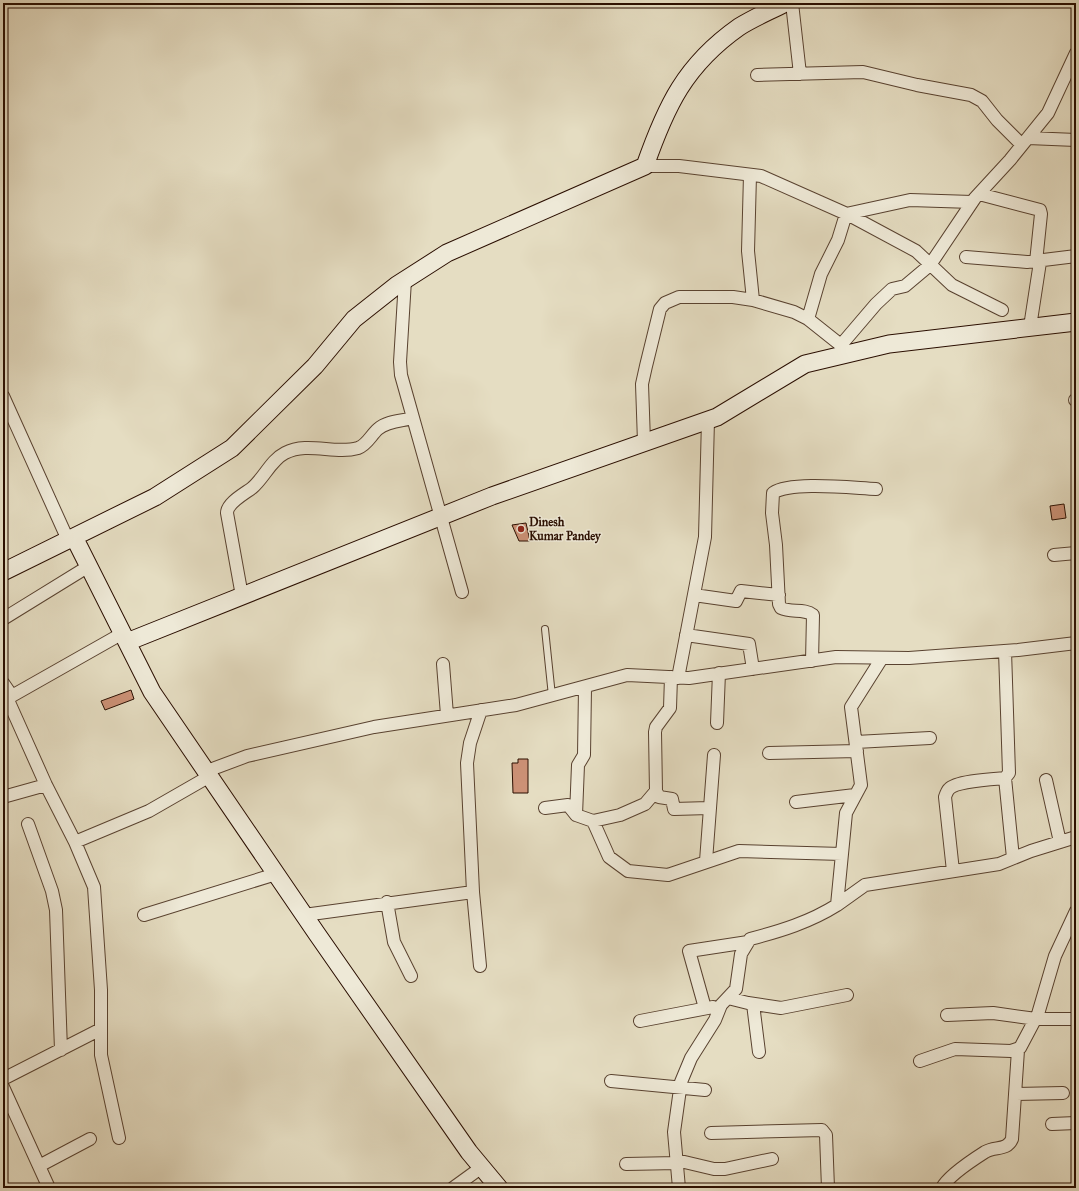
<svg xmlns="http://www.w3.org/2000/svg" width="1079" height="1191" viewBox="0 0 1079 1191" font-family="'IM FELL Great Primer',serif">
	<rect width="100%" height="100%" fill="#e5ddc2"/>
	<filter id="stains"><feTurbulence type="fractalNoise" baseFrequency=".005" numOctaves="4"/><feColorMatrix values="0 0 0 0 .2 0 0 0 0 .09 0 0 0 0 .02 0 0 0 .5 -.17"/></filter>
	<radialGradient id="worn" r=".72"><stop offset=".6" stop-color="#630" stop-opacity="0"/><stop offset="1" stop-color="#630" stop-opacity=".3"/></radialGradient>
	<path fill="#cc9176" stroke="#2a0e00" d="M1064,504L1066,518L1052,520L1050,506Z
		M526,523L530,541H519L512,525Z
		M131,690L134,699L105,710L101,701Z
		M518,759H528V793H513L512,763H518Z"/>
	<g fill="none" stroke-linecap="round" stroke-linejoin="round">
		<g stroke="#594230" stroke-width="8">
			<path id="lane" d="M545,629L552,696"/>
		</g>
		<g stroke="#594230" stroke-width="14">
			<path id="street" d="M792,3L800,74
				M757,75L863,72L917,85L971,95L982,101L997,120L1022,145
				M1028,138L1076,140
				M645,166H679L761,176L849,215L916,251L952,285L1002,310
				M750,175L748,251L753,300
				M979,194L1040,210L1041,214L1036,262
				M966,257L1027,262L1076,256
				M405,280L400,362L401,375L462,592
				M808,319L821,274L838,240L846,214L910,200L972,202
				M1030,327L1040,262
				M841,345L876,304L892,289L905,286L930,265L975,198L1010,160L1048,113L1076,53
				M3,396L68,540
				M1075,400H1076
				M644,442L642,384L646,366L660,309L665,303L679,297H733L753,300L794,312L808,319L847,350
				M1054,555L1076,553
				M694,595L736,601L741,591L779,595
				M242,596L227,513C227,503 244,494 252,488C264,478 271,460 285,453C308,441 335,455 358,448C367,445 371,435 378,429C387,421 402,421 413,418
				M3,619L89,566
				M686,635L749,644L753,669
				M812,661L813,615C804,608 791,613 781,608L779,604L776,545L772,513L773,493C791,481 852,488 876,489
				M443,664L447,715
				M671,677L670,708L656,727L655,732L656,791L659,797L672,799L674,809L709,808
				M678,678L705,537L708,420
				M3,683L12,696
				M717,723L719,673
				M856,742L930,738
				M769,753L857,751
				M207,771L247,756L374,727L516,705L627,675L689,678L836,657L909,658L1018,650L1076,643
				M1005,778L1013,858
				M1046,780L1060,842
				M3,797L46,785
				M796,802L855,795
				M545,808L568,805L576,815L593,821L620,815L645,804L656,791
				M576,815L578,765L584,755L585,688
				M593,821L609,857L628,871L668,875L739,851L842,854
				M28,824L52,891L56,910L61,1050
				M75,842L149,811L210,776
				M706,861L714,755
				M953,871L945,797C946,794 947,791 949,789C956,781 994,779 1005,778L1009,773L1005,651
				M387,902L394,942L411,976
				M837,905L865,885L999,864L1031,851L1076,837
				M144,915L276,874
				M304,915L473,892
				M480,966L473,892L467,763L470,743L481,710
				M728,998L748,1003L781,1008L847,995
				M753,1004L759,1052
				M705,1008L689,951L748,942
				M947,1015L993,1013L1036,1019H1076
				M640,1021L713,1007
				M920,1061L955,1049L1011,1051L1020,1048L1038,1014L1055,956L1076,911
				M3,1079L101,1029
				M611,1081L705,1090
				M3,1087L49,1188
				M1015,1094L1063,1093
				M1052,1124L1076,1123
				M711,1133L822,1130L826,1135L828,1188
				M119,1138L101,1055V990L94,887L75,842L46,785L8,700L10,697L123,633
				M676,1160L714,1169H725L772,1159
				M626,1164L677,1163
				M39,1166L90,1139
				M453,1188L482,1167
				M679,1188L674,1132L681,1082L691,1058L715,1020L721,1005L736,989L741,954L750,939C781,931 810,922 837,905L846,813L861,785L851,707L882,658
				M942,1188C948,1176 974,1159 985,1152C995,1146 1007,1151 1012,1139L1018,1050"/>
		</g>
		<g stroke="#2a0e00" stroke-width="19">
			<path id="secondary" d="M74,537L152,692L317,934L469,1152L499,1188
				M3,572L155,497L232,448L315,366L354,319L397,285L447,253L645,166C666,106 685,65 739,27C753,18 770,11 785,3
				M127,642L492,496L717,417L805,364L889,344L1076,322"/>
		</g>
		<use href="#lane" stroke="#eee9d7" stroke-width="6"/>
		<use href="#street" stroke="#eee9d7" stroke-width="12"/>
		<use href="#secondary" stroke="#eee9d7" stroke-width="17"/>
	</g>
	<circle fill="#8f2418" stroke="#eee9d7" stroke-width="1.5" cx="521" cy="529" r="4"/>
	<g text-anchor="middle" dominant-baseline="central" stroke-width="3" stroke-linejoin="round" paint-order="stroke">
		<g font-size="12" font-weight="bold" fill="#2a0e00" stroke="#eee9d7" text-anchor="start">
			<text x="529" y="522">Dinesh<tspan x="529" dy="14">Kumar Pandey</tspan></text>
		</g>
	</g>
	<rect width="1079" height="1191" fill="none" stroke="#e5ddc2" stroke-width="16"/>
	<rect x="4" y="4" width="1071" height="1183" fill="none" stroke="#2a0e00" stroke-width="2"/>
	<rect x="8" y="8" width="1063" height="1175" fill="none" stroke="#2a0e00"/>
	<rect width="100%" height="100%" filter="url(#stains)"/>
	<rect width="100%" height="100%" fill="url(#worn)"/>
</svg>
